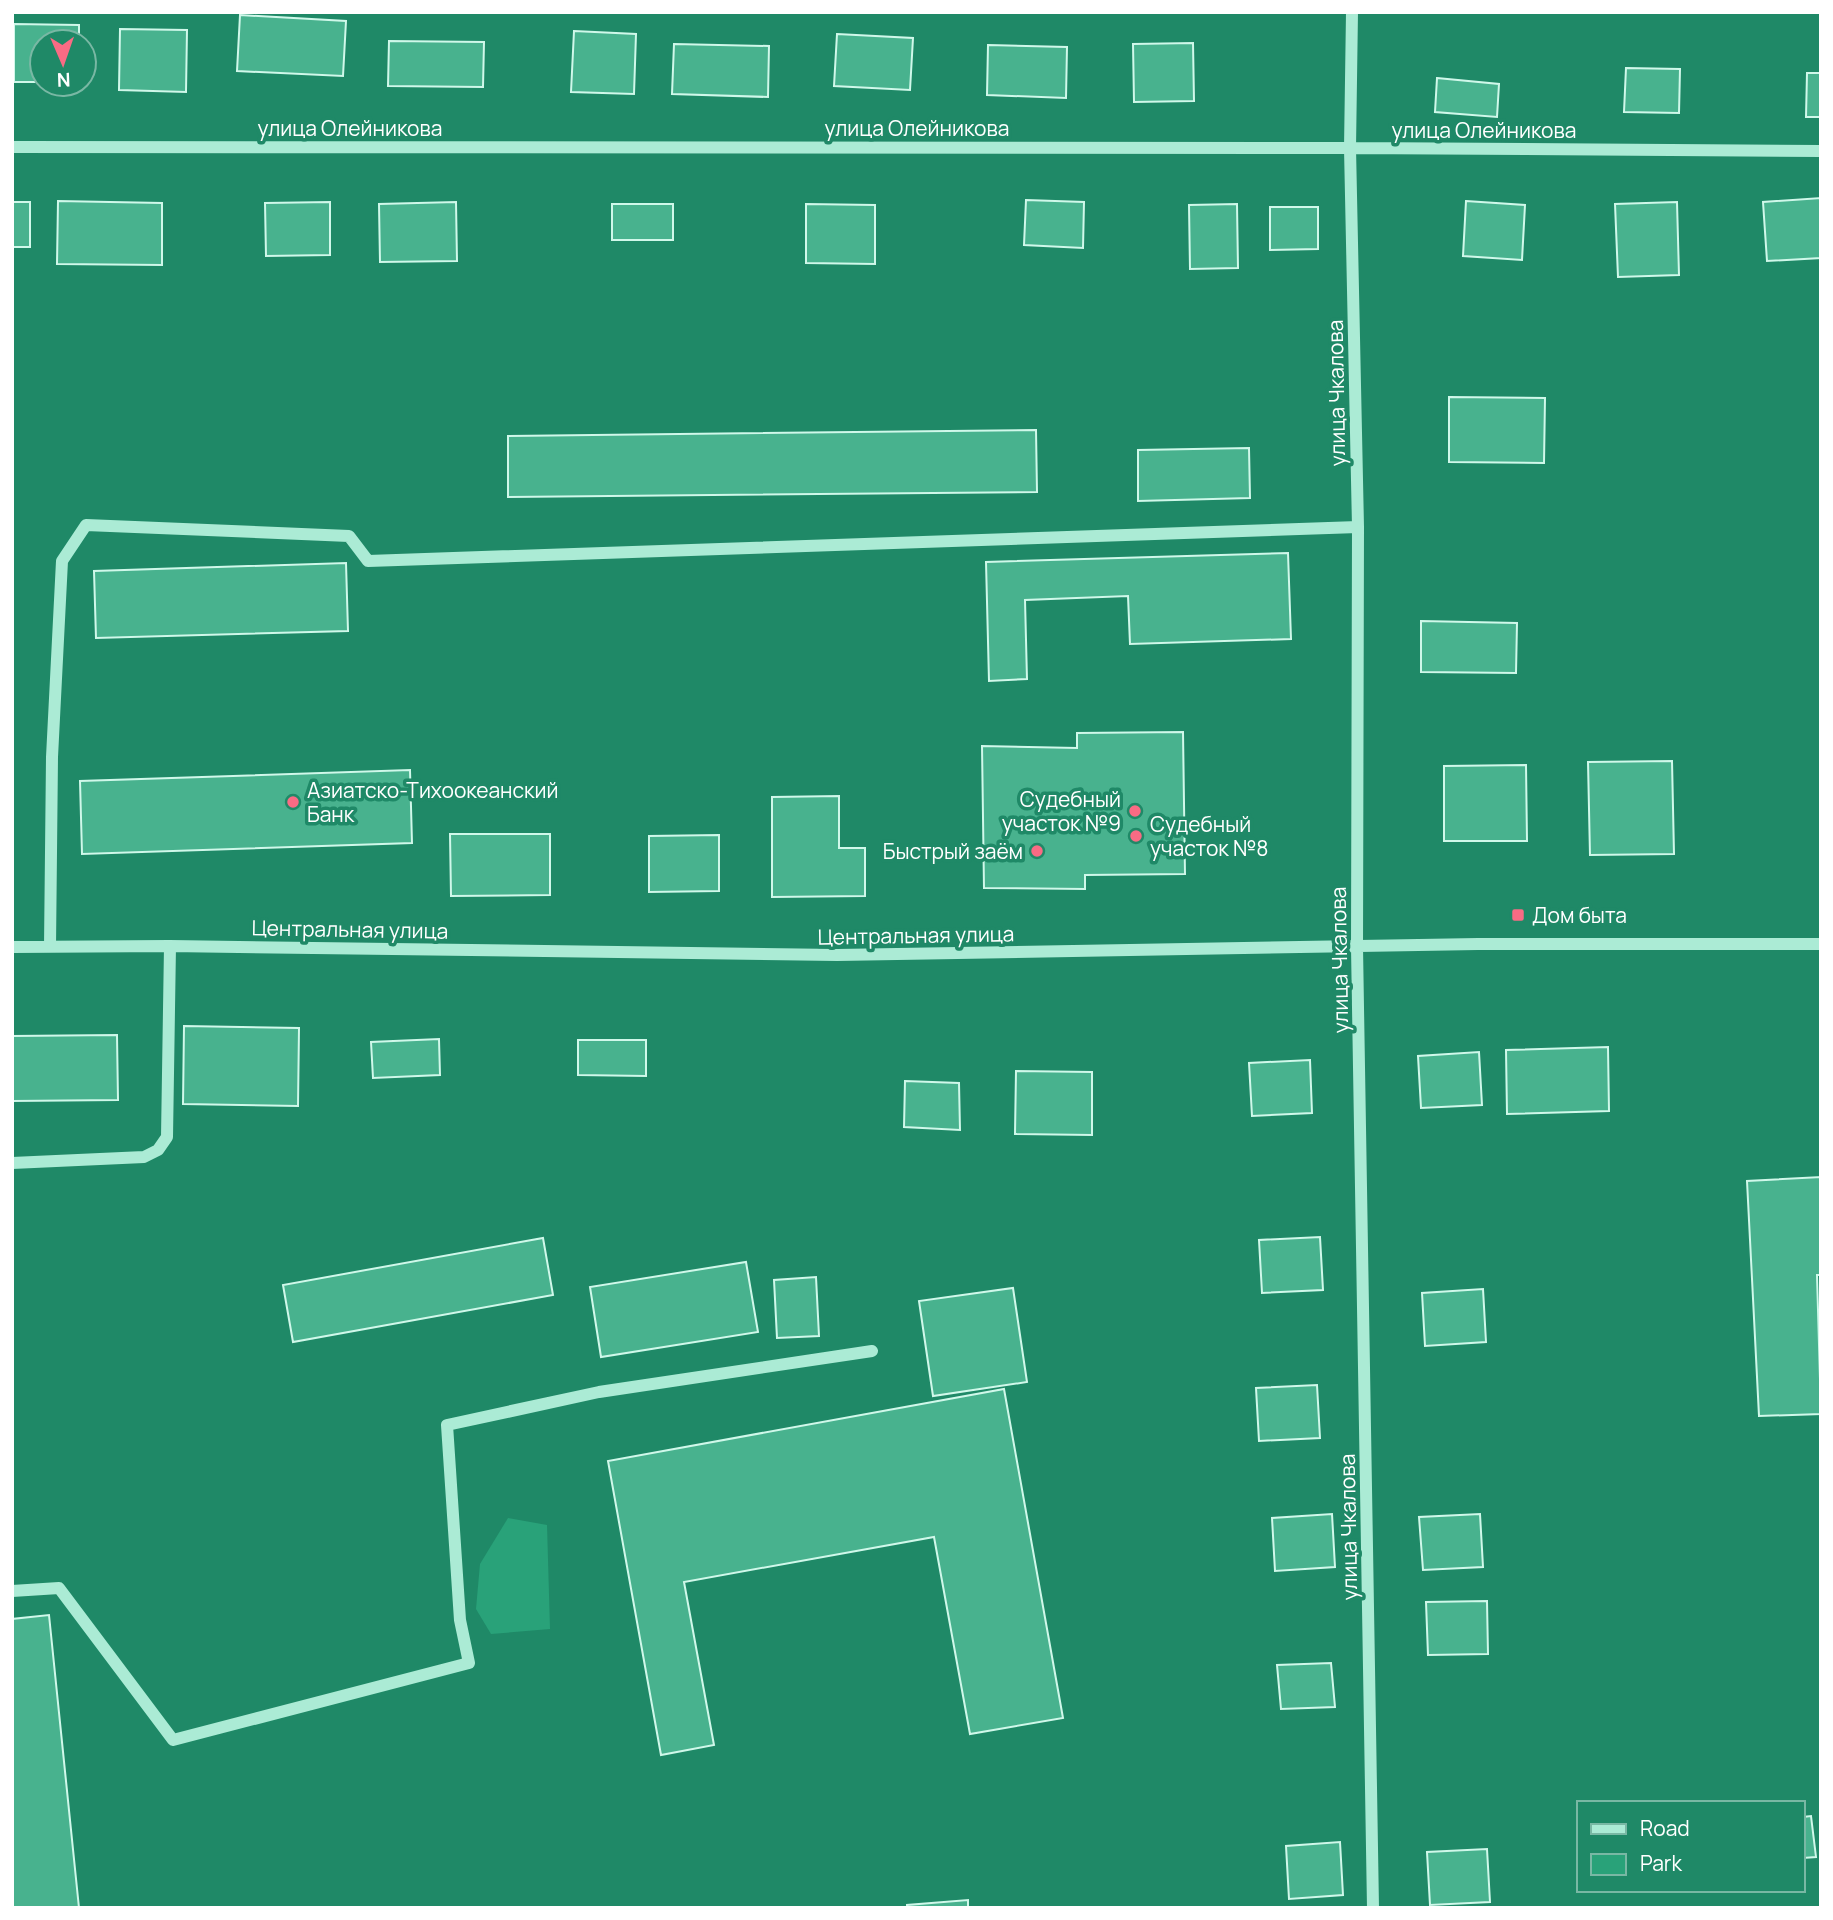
<svg xmlns="http://www.w3.org/2000/svg" width="1833" height="1920" viewBox="0 0 1833 1920" font-family="Manrope,sans-serif">
	<rect width="100%" height="100%" fill="#1f8967"/>
	<path fill="#29a279" d="M508,1518L547,1525L550,1629L491,1634L476,1609L480,1564Z"/>
	<path fill="#48b28e" stroke="#d0f8ea" stroke-width="2" d="M240,15L346,21L343,76L237,71Z
		M14,24L79,25V42H42V82H14Z
		M120,29L187,30L186,92L119,90Z
		M574,31L636,34L634,94L571,92Z
		M837,34L913,38L910,90L834,86Z
		M389,41L484,42L483,87L388,86Z
		M1193,43L1194,101L1134,102L1133,44Z
		M674,44L769,46L768,97L672,94Z
		M988,45L1067,47L1066,98L987,95Z
		M1626,68L1680,69L1679,113L1624,112Z
		M1807,73H1821V117H1806Z
		M1437,78L1499,84L1497,117L1435,112Z
		M1821,198V258L1767,261L1763,202Z
		M1026,200L1084,202L1083,248L1024,245Z
		M58,201L162,203V265L57,264Z
		M1466,201L1525,205L1522,260L1463,256Z
		M12,202H30V247H12Z
		M330,202V255L266,256L265,203Z
		M456,202L457,261L380,262L379,204Z
		M1677,202L1679,275L1618,277L1615,204Z
		M612,204H673V240H612Z
		M806,204L875,205V264L806,263Z
		M1237,204L1238,268L1190,269L1189,205Z
		M1270,207H1318V249L1270,250Z
		M1449,397L1545,398L1544,463L1449,462Z
		M1036,430L1037,492L508,497V436Z
		M1249,448L1250,498L1138,501V450Z
		M1288,553L1291,639L1130,644L1128,596L1025,600L1027,679L989,681L986,562Z
		M346,563L348,631L96,638L94,571Z
		M1421,621L1517,623L1516,673L1421,672Z
		M1183,732L1185,874L1085,875V889L984,888L982,746L1077,748V733Z
		M1672,761L1674,854L1590,855L1588,762Z
		M1526,765L1527,841H1444V766Z
		M410,770L412,843L82,854L80,781Z
		M839,796V848H865V896L772,897V797Z
		M450,834H550V895L451,896Z
		M719,835V891L649,892V836Z
		M184,1026L299,1028L298,1106L183,1104Z
		M117,1035L118,1100L12,1101V1036Z
		M439,1039L440,1075L373,1078L371,1042Z
		M578,1040H646V1076L578,1075Z
		M1608,1047L1609,1111L1507,1114L1506,1050Z
		M1479,1052L1482,1105L1421,1108L1418,1056Z
		M1310,1060L1312,1113L1252,1116L1249,1063Z
		M1016,1071L1092,1072V1135L1015,1134Z
		M905,1081L959,1083L960,1130L904,1127Z
		M1821,1177V1275H1817L1821,1414L1759,1416L1747,1181Z
		M1320,1237L1323,1290L1262,1293L1259,1240Z
		M543,1238L553,1295L293,1342L283,1285Z
		M746,1262L758,1332L601,1357L590,1287Z
		M816,1277L819,1336L777,1338L774,1280Z
		M1013,1288L1027,1382L933,1396L919,1301Z
		M1483,1289L1486,1342L1425,1346L1422,1293Z
		M1317,1385L1320,1438L1259,1441L1256,1388Z
		M1004,1389L1063,1718L970,1734L934,1537L684,1582L714,1745L661,1755L608,1461Z
		M1332,1514L1335,1567L1275,1571L1272,1518Z
		M1480,1514L1483,1567L1423,1570L1419,1517Z
		M1487,1601L1488,1654L1428,1655L1426,1602Z
		M49,1615L79,1908H12V1619Z
		M1331,1663L1335,1707L1281,1709L1277,1665Z
		M1811,1816L1816,1857L1803,1858V1817Z
		M1340,1842L1343,1895L1289,1899L1286,1846Z
		M1487,1849L1490,1902L1430,1905L1427,1852Z
		M968,1900V1908H907V1905Z"/>
	<g fill="none" stroke-linecap="round" stroke-linejoin="round">
		<path stroke="#abebd5" stroke-width="12" d="M1352,12L1350,148L1358,527L1357,947L1373,1908
			M12,147L1350,148L1821,151
			M12,947L170,946L837,955L1478,944H1821
			M50,947L52,757L62,561L86,525L349,536L368,561L1358,527
			M12,1163L144,1157L158,1150L167,1137L170,946
			M12,1591L59,1588L173,1740L469,1663L460,1620L447,1425L599,1392L872,1351"/>
	</g>
	<g fill="#f96b84" stroke="#1f8967" stroke-width="2.5">
		<circle cx="293" cy="802" r="7"/>
		<circle cx="1135" cy="811" r="7"/>
		<circle cx="1136" cy="836" r="7"/>
		<circle cx="1037" cy="851" r="7"/>
		<rect x="1511" y="908" width="14" height="14" rx="3.5"/>
	</g>
	<g text-anchor="middle" dominant-baseline="central" stroke-width="7" stroke-linejoin="round" paint-order="stroke">
		<g font-size="21" fill="#fff" stroke="#1f8967">
			<text x="350" y="128">улица Олейникова</text>
			<text x="917" y="128">улица Олейникова</text>
			<text x="1484" y="130">улица Олейникова</text>
			<text transform="translate(1336 393) rotate(-91)">улица Чкалова</text>
			<text transform="translate(350 929) rotate(1)">Центральная улица</text>
			<text transform="translate(916 935) rotate(-1)">Центральная улица</text>
			<text transform="translate(1339 960) rotate(-91)">улица Чкалова</text>
			<text transform="translate(1348 1527) rotate(-91)">улица Чкалова</text>
		</g>
		<g font-size="21" fill="#fff" stroke="#1f8967" text-anchor="start">
			<text x="307" y="790">Азиатско-Тихоокеанский<tspan x="307" dy="24">Банк</tspan></text>
			<text x="1121" y="799" text-anchor="end">Судебный<tspan x="1121" dy="24">участок №9</tspan></text>
			<text x="1150" y="824">Судебный<tspan x="1150" dy="24">участок №8</tspan></text>
			<text x="1023" y="851" text-anchor="end">Быстрый заём</text>
			<text x="1532" y="915">Дом быта</text>
		</g>
	</g>
	<rect width="1833" height="1920" fill="none" stroke="#ffffff" stroke-width="28"/>
	<rect x="1577" y="1801" width="228" height="91" fill="#1f8967" stroke="#79b8a4" stroke-width="2"/>
	<rect x="1591" y="1824" width="35" height="10" fill="#abebd5" stroke="#79b8a4" stroke-width="2"/>
	<text x="1640" y="1836" font-size="21" fill="#ffffff">Road</text>
	<rect x="1591" y="1854" width="35" height="21" fill="#29a279" stroke="#79b8a4" stroke-width="2"/>
	<text x="1640" y="1871" font-size="21" fill="#ffffff">Park</text>
	<g transform="translate(63 63) rotate(178)"><circle r="33" fill="#1f8967" stroke="#79b8a4" stroke-width="2"/>
	<path d="M0-5L12 26L0 18L-12 26Z" fill="#f96b84"/>
	<text y="-10" font-size="19" font-weight="bold" text-anchor="middle" fill="#ffffff">N</text>
	</g>
</svg>
